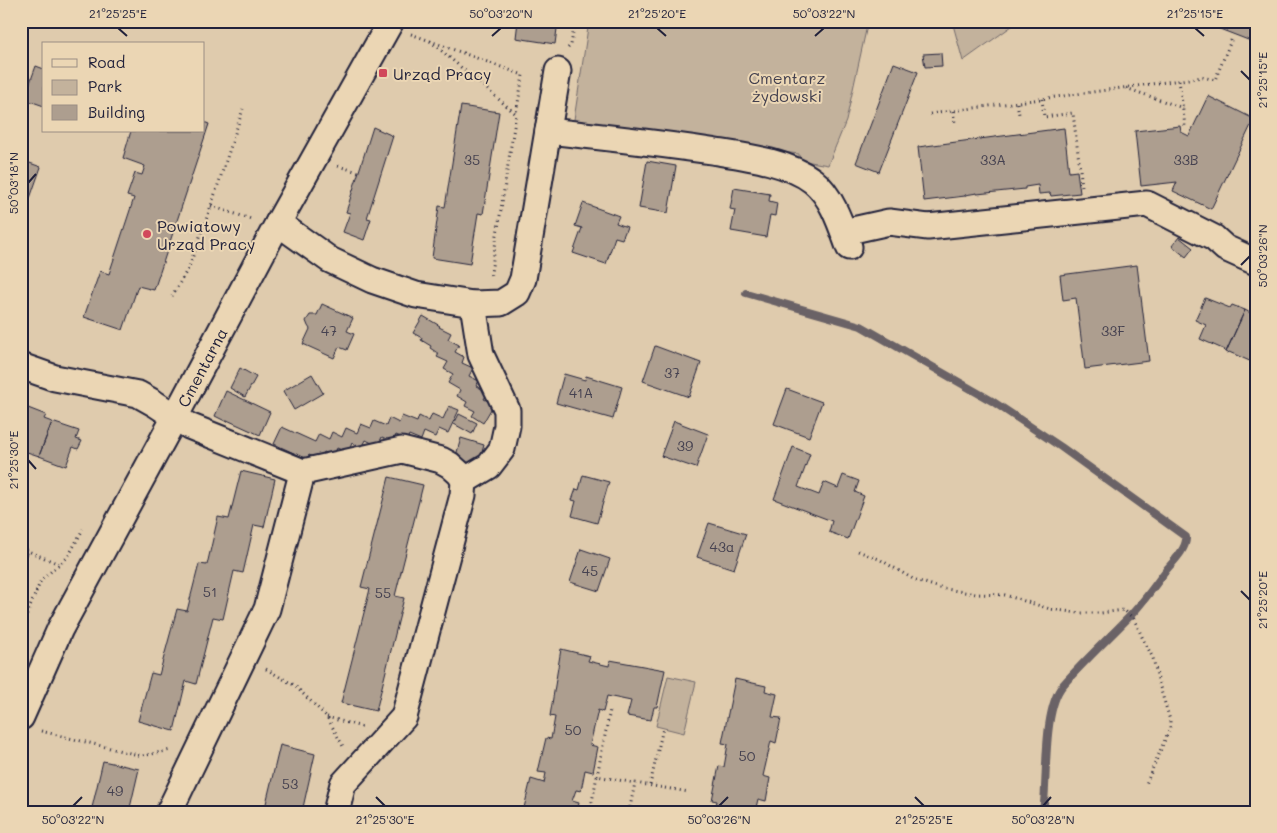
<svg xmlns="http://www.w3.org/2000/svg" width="1277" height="833" viewBox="0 0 1277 833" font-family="Mali,sans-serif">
	<rect width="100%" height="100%" fill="#dfcbad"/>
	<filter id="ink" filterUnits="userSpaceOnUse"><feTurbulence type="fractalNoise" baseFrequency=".02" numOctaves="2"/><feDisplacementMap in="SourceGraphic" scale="10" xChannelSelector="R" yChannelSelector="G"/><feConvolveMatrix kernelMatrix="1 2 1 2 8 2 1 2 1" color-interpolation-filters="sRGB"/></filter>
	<g filter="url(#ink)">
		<path fill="#c3b29c" stroke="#726a6c" d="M589,21H868L846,121L828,165L799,160V154L573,126Z
			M952,21H1019L963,61Z
			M668,676L696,682L684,733L656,726Z"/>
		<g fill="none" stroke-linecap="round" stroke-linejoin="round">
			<path stroke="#6a6266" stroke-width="8" d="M746,293L861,326L992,401L1061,447L1186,537C1187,548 1174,561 1167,569C1156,584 1145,600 1132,614C1109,638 1085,660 1063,685C1042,710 1048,779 1043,812"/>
		</g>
		<path fill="#ad9e8f" stroke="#22223b" d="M518,21H558L555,44L516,38Z
			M1199,21H1256V43Z
			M941,53L942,66L925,67L923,54Z
			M894,63L918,72L879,172L856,163Z
			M36,66L44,69V106L24,99Z
			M1208,96L1254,119L1211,209L1173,191L1177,182L1141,186L1135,131L1180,126L1181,132L1189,136Z
			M461,106L499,112L483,214L478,213L470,264L432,258L439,206L445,207Z
			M204,122L209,124L154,290L138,286L123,330L84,317L100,271L109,274L134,198L127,196L135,173L142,175L145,166L123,158L131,131H204Z
			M373,127L393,136L367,218L371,219L364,240L343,232L350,213L346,212Z
			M1064,128L1069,172L1077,171L1080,193L1051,196L1050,193L1039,194L1038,185L1025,187V189L977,194V193L965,195V196L924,201L918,147Z
			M21,155L26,156L24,161L41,167L29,201L21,199Z
			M647,161L676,166L668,213L639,208Z
			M734,188L770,194L769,201L777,203L775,216L770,215L766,237L731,231L735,210L730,209Z
			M583,203L619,216L616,223L627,227L622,239L615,237L606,264L573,253L582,228L575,226Z
			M1179,237L1193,248L1186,257L1172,246Z
			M1137,265L1149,361L1085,369L1076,298L1063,300L1060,275Z
			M1205,298L1230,308L1232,305L1245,310L1226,352L1224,351L1225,350L1200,339L1206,325L1195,320Z
			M322,304L353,318L347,331L354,334L347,350L339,347L334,358L303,344L310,329L308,326L306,321L310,315H317Z
			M1245,310L1256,316V354L1252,362L1229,352L1228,353L1226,352Z
			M423,316L440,326L439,327L451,333L448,339L459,345L455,352L464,357L462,363L473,368L469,376L479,381L476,386L488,392L484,399L494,404L483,423L472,416L475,411L465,406L467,402L457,396L460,390L448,383L453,374L444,369L448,362L437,357L439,354L430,348L431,346L421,340L422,338L413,333Z
			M655,346L701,363L689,397L643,381Z
			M240,368L256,377L245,397L230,388Z
			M312,374L323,393L294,410L283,391Z
			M564,374L585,380L586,376L622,387L613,419L556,403Z
			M787,389L822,402L809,437L774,424Z
			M226,391L270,412L260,435L227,420V422L215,416Z
			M449,406L459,410L448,433L439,429L435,437L424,432L421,440L409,435L407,440L396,435L393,442L382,437L378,446L366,440L362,448L352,443L348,453L337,448L334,456L324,452L320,460L309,455L307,459L274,444L282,427L315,442L319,434L329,439L332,432L342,437L346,428L357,433L361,424L371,428L374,421L386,426L389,418L399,423L402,416L417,422L419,416L429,421L432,414L443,419Z
			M28,408L46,415L44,419L52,422L39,456L21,450V427Z
			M21,411L26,412L21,427Z
			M459,414L477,423L472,434L454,424Z
			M674,421L708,434L696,468L661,456Z
			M52,422L79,431L76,439L82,441L78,449L73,447L66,466L39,456Z
			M461,438L484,445L478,466L455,459Z
			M793,447L810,454L798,487L819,495L824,482L838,488L843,475L859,481L855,492L864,496L848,539L829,532L832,521L774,499Z
			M241,471L275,479L264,527L254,525L243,573L234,571L223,619L213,617L196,684L186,681L174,731L138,721L151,673L159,675L177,609L187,611L199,564L207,565L218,517L229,519Z
			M583,475L609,482L597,523L572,516L576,501L572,500L576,489L579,490Z
			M389,477L423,485L395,596L404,598L376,711L341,703L370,589L361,587Z
			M709,523L746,534L734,569L697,557Z
			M581,549L610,559L599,591L570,582Z
			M21,550L27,553L21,566Z
			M561,649L590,656L588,661L609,666L610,660L665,670L657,707H654L651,720L627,716L631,701L607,696L603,712L598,710L590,745L598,747L593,772L585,770L581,791L576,790L572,801L579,803L577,812H523L531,779L544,783L546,773L538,772L546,738L551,739L555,717L550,716Z
			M735,679L766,686L765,691L777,694L772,717L781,718L776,743L771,741L763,776L770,778L766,801L758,799L755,812H702L703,807L715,810L717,801L712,800L719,766L724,767L728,744L722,743Z
			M280,745L315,754L302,812H264Z
			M103,761L139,769L129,812H91Z"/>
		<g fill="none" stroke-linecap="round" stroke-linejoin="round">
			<g stroke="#22223b" stroke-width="29">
				<g id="minor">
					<path d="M548,131C603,137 657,143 711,151C742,156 787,161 813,181C832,196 841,225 849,247"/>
					<path d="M278,223L330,260L372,280L416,295L473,304L501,303L517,293L523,279L558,71"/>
					<path d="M844,232L889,222L928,227L1147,204L1214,238L1225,248L1256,262"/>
					<path d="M21,366L55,378L138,394L154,403L189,426L303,472L402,450L441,460L450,465L460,474L464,481L463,495L404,717L343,784L336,812"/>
					<path d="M464,481L489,466L502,449L507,426V410L481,355L473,304"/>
					<path id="s1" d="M21,717L60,629L175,417L278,223L391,21"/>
					<path d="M169,812L267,609L300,481L303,472"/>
				</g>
			</g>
			<path stroke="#22223b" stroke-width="3" stroke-dasharray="1 4" stroke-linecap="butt" d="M411,34L523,75L516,114
				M430,41L516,114L490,279
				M568,48L571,45L575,21
				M1179,80L1185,126
				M1126,88L1183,108
				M1042,99L1044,117L1073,113L1082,186
				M1017,103L1019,114
				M953,111L955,123
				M930,114L1203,77L1215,80L1232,38
				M338,166L358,172
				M211,206L251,219
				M172,296L189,267L211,206L243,109
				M21,548L59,564
				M858,551L879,559L913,579L940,588L976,594L1005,595L1050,609L1079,613H1101L1124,610L1134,619L1143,639L1153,658L1159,684L1170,720V728L1146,784
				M21,629L41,580L68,557L83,529
				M266,669L294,685L327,717L344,748
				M327,717L362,727
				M41,731L142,756L171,750
				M21,761L27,741
				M597,776L610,710
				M650,785L663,728
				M590,812L597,776L635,783
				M629,812L635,783L689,792"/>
			<use href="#minor" stroke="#ebd6b4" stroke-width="25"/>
		</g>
	</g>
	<path fill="none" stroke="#22223b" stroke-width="2" d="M118,28L127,36M657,28L666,36M1195,28L1204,36M492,36L501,28M815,36L824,28M1241,71L1250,80M28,183L36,174M1241,265L1250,256M28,460L36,469M1241,591L1250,600M376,797L385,806M915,797L924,806M73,806L82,797M719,806L728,797M1043,806L1051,797"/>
	<g fill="#d1495b" stroke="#ebd6b4" stroke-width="2">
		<rect x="378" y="68" width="10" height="10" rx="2.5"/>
		<circle cx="147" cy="234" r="5"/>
	</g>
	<g text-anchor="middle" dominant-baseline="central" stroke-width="4" stroke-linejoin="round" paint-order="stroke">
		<g font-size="14" fill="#454150">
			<text x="472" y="159">35</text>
			<text x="993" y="159">33A</text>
			<text x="1186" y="159">33B</text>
			<text x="329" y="330">47</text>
			<text x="1113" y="330">33F</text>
			<text x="672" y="372">37</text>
			<text x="581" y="392">41A</text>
			<text x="685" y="445">39</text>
			<text x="722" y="546">43a</text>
			<text x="590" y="570">45</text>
			<text x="210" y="591">51</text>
			<text x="383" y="592">55</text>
			<text x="573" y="729">50</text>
			<text x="747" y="755">50</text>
			<text x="290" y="783">53</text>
			<text x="115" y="790">49</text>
		</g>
		<g font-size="16" fill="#22223b" stroke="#ebd6b4" text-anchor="start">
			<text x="393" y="73">Urząd Pracy</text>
			<text x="157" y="225">Powiatowy<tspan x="157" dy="18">Urząd Pracy</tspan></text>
		</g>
		<g font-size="16" fill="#423f4e" stroke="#ebd6b4">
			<text x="787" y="77">Cmentarz<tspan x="787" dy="18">żydowski</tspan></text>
		</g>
		<g font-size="16" fill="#22223b" stroke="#ebd6b4">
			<text stroke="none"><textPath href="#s1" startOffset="394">Cmentarna</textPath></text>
		</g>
	</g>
	<rect width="1277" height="833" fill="none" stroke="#ebd6b4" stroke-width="55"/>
	<rect x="42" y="42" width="162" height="90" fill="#ebd6b4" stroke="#9b8e84"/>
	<rect x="52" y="59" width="25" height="8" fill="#ebd6b4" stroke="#9b8e84"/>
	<text x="88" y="68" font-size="15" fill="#22223b">Road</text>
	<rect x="52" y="80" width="25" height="15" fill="#c3b29c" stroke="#9b8e84"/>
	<text x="88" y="92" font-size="15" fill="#22223b">Park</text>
	<rect x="52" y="105" width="25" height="15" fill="#ad9e8f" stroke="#9b8e84"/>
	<text x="88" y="118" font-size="15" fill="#22223b">Building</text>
	<rect x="28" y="28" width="1222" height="778" fill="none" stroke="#22223b" stroke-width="2"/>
	<g font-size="12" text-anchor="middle" fill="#22223b">
		<text x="118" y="18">21°25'25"E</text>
		<text x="501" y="18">50°03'20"N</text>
		<text x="657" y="18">21°25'20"E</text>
		<text x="824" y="18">50°03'22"N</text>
		<text x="1195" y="18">21°25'15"E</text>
		<text transform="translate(1263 80) rotate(-90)" y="4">21°25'15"E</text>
		<text transform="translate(14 183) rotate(-90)" y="4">50°03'18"N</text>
		<text transform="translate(1263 256) rotate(-90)" y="4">50°03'26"N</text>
		<text transform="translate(14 460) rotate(-90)" y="4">21°25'30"E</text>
		<text transform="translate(1263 600) rotate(-90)" y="4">21°25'20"E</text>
		<text x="73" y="824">50°03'22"N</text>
		<text x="385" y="824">21°25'30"E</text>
		<text x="719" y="824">50°03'26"N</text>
		<text x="924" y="824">21°25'25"E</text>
		<text x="1043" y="824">50°03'28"N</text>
	</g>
</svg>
